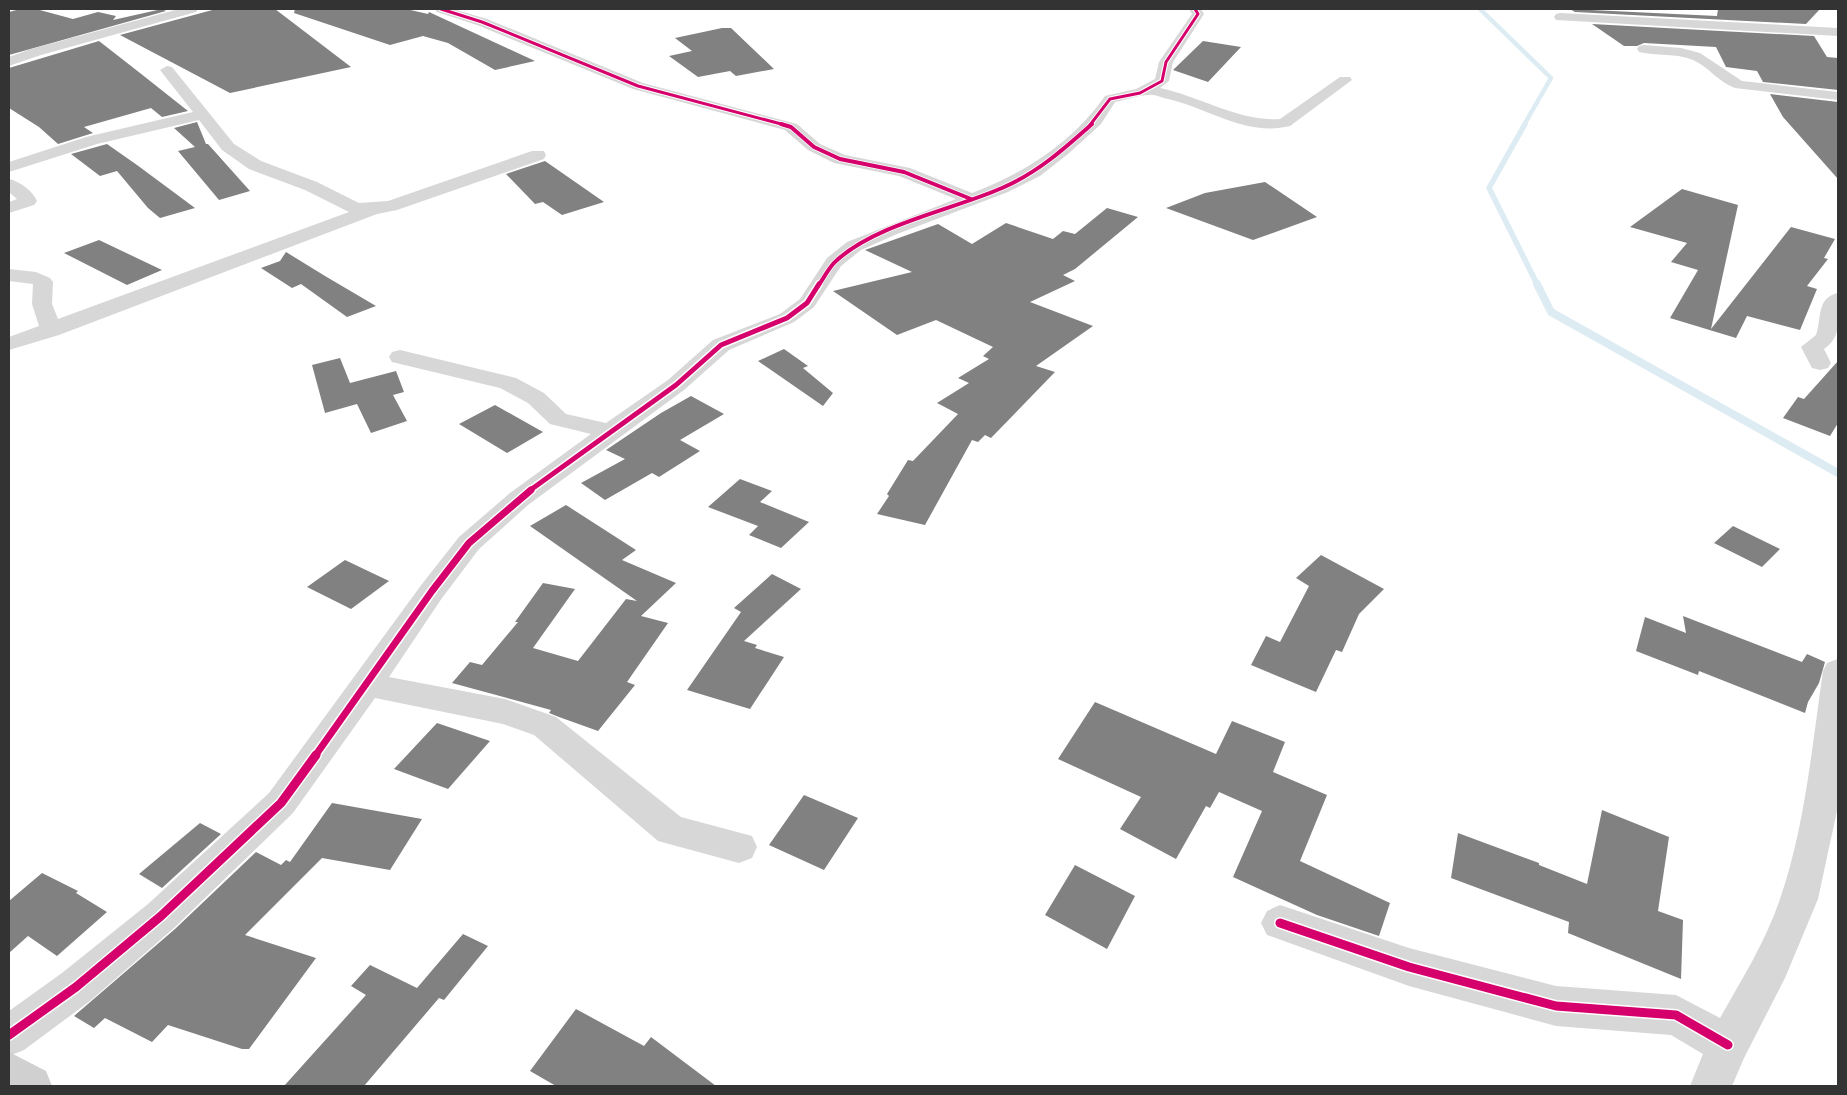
<svg xmlns="http://www.w3.org/2000/svg" width="1847" height="1095" viewBox="0 0 1847 1095" font-family="Ubuntu,sans-serif">
	<rect width="100%" height="100%" fill="#fff"/>
	<g fill="none" stroke-linecap="round" stroke-linejoin="round">
		<path stroke="#ddebf3" stroke-width="4.5" d="M1480,9L1551,78L1524,125"/>
		<path stroke="#ddebf3" stroke-width="5.5" d="M1525,124L1489,188L1538,286"/>
		<path stroke="#ddebf3" stroke-width="8" d="M1537,284L1551,312L1838,473"/>
	</g>
	<path fill="#818181" d="M20,9H36L73,19L98,12L116,16L113,20L162,9L166,11L9,55V12Z
		M216,9H275L351,67L230,93L120,35Z
		M295,9H406L428,14L429,12L535,61L495,70L448,43L423,36L390,45L294,13Z
		M1570,9L1717,16L1718,9H1820L1806,24L1575,12Z
		M1592,24L1814,36L1827,57L1838,58V90L1763,82L1757,71L1726,67L1716,47L1644,43L1637,46H1624Z
		M722,28H731L774,69L736,76L730,71L698,77L669,56L692,51L675,38Z
		M99,41L140,73L188,111L162,117L151,108L84,127L93,133L58,144L39,127L9,108V68Z
		M1203,41L1241,47L1208,82L1173,70Z
		M1770,94L1838,102V179L1783,117Z
		M197,122L206,144H208L250,191L219,200L178,151L195,147L174,128Z
		M107,144L137,165L195,208L160,218L148,208L117,171L100,176L71,154Z
		M545,161L604,202L562,215L543,202L535,204L506,174Z
		M1265,182L1317,217L1253,240L1166,208L1205,193Z
		M1682,189L1738,205L1711,329L1791,227L1835,239L1824,258L1828,259L1807,286L1817,289L1800,330L1747,316L1736,338L1670,318L1698,270L1671,262L1687,243L1630,227Z
		M1107,208L1138,217L1075,269L1063,275L1075,281L1030,302L1093,326L1036,366L1055,372L991,438L985,435L978,442L972,440L925,525L877,514L889,496L887,494L908,460L913,461L958,414L937,403L969,383L958,378L989,359L983,356L993,347L936,320L897,335L833,291L912,272L865,250L938,224L972,244L1006,223L1053,239L1063,231L1075,234Z
		M99,240L162,270L127,285L64,253Z
		M286,252L325,276L376,306L347,317L301,284L292,288L261,268L280,261Z
		M784,349L808,366L803,368L833,393L823,406L758,361Z
		M340,358L350,383L396,371L404,392L393,395L407,421L371,433L357,404L325,413L312,365Z
		M1838,361V423L1830,436L1783,418L1798,397L1804,399Z
		M691,396L724,414L680,440L700,451L659,477L652,473L605,500L581,483L625,459L606,450L661,413Z
		M495,405L543,432L507,453L459,424Z
		M740,479L772,491L760,502L809,522L781,548L749,535L758,526L708,507Z
		M566,505L636,550L622,560L676,583L641,616L668,623L627,682L635,685L598,731L559,717L549,713L551,710L452,683L470,662L482,665L518,622H515L543,583L575,589L533,648L578,661L626,599L637,601L530,526Z
		M1733,526L1780,549L1762,567L1714,543Z
		M1321,555L1384,589L1359,614L1342,652L1336,650L1316,692L1251,665L1266,636L1280,642L1309,586L1296,578Z
		M345,560L389,581L351,609L307,587Z
		M772,574L801,589L744,641L757,645L755,648L784,657L750,709L687,690L741,612L734,608Z
		M1683,616L1802,662L1807,654L1825,662L1819,683L1808,702L1805,713L1699,671L1698,675L1636,651L1645,617L1686,633Z
		M1095,702L1216,754L1232,721L1285,742L1273,772L1327,795L1300,861L1390,903L1379,936L1317,915L1233,877L1262,811L1219,792L1210,808L1206,806L1176,859L1120,829L1141,797L1058,759Z
		M437,723L490,741L448,789L394,769Z
		M804,795L858,818L824,870L769,845Z
		M332,803L422,819L390,870L322,858L245,935L316,958L249,1049H242L168,1025L152,1042L105,1018L94,1028L74,1016L175,929L256,852L281,865L286,860L290,862Z
		M1602,810L1669,837L1658,911L1683,920L1681,979L1568,933L1569,922L1451,878L1458,833L1539,863V865L1587,884Z
		M200,823L221,834L162,888L139,874Z
		M1075,865L1135,896L1107,949L1045,915Z
		M42,873L78,891L76,893L107,912L57,956L28,936L9,953V901Z
		M463,934L488,946L444,1000L439,998L364,1086H284L366,995L351,986L370,965L417,988Z
		M576,1009L644,1046L651,1037L716,1086H556L530,1071Z"/>
	<g fill="none" stroke-linecap="round" stroke-linejoin="round">
		<path fill="#d7d7d7" fill-rule="evenodd" d="M179,9H198L196,12L41,55L9,66V57L31,49Z
			M435,9H453L487,19L643,83L797,124L820,144L845,155L910,168L972,193C1025,173 1072,143 1105,96L1136,89L1155,79L1159,62L1192,14L1189,9H1201L1204,14L1173,62L1169,81L1160,88C1199,96 1240,122 1280,119L1340,77H1350L1352,80L1290,126C1247,137 1208,108 1168,99C1162,98 1154,94 1149,95C1138,95 1126,100 1115,102L1101,124L1068,154L1040,176L1008,192L897,234L861,250L841,266L814,307L794,322L729,350L684,390L528,505L479,549L442,598L389,677L505,699L556,717L681,817L752,836L757,847L752,858L739,863L658,841L534,735L503,724L375,698L293,813L174,928L90,1001L24,1050L9,1056V1011L62,973L148,904L269,793L422,584L459,537L510,493L591,434L550,424L528,403L500,388L392,362L389,357L392,352L400,350L516,378L544,393L566,414L606,423L668,380L713,340L780,314L800,299L827,258L847,242L956,199L899,176L834,163L808,150L785,130L633,89L477,25L437,12Z
			M1560,13L1838,28V36L1556,20L1554,17L1556,14Z
			M1644,45L1681,48L1700,53L1742,81L1838,92V100L1735,88C1718,82 1709,67 1693,60C1676,53 1657,56 1639,52L1637,49L1639,46Z
			M167,66L172,67L234,144L261,161L317,182L359,203L388,201L532,151H544L546,155L544,159L397,210L377,214L59,335L9,350V337L39,326L32,304L33,284L9,281V269L36,272L50,278L53,282L52,304L58,319L349,212L305,190L249,169L222,150L199,120L97,144L9,172V162L86,137L193,112L160,70Z
			M9,179C19,181 33,191 37,201L34,205L9,213V202L17,199L9,192Z
			M1838,293C1839,313 1843,337 1824,349L1831,363L1828,368L1820,370L1812,368L1801,347L1816,335C1822,318 1816,298 1838,293Z
			M1838,659V806L1818,899L1785,978L1744,1058L1732,1086H1690L1703,1054L1671,1035L1556,1026L1409,986L1267,935L1261,923L1267,911L1280,905L1409,948L1556,986L1676,995L1720,1018C1742,979 1766,941 1780,899C1805,827 1812,746 1823,671L1827,663Z"/>
		<path fill="#d0d0d0" fill-rule="evenodd" d="M9,1052L46,1071L52,1086H9Z"/>
		<g stroke="#fff" stroke-width="5">
			<path id="cycleway-far4" d="M441,9L482,22L638,86L785,125
				M1090,125L1110,99L1140,93L1162,81L1166,62L1198,14L1195,9"/>
		</g>
		<g stroke="#fff" stroke-width="5.5">
			<path id="cycleway-far3" d="M781,124L791,127L814,147L840,159L904,172L971,199
				M818,286C824,278 829,267 836,261C876,224 952,210 1002,188C1037,173 1064,149 1092,124"/>
		</g>
		<g stroke="#fff" stroke-width="8">
			<path id="cycleway-far2" d="M529,491L676,385L721,345L787,318L807,303L819,284"/>
		</g>
		<g stroke="#fff" stroke-width="10">
			<path id="cycleway-far1" d="M315,756L432,591L469,543L531,490"/>
		</g>
		<g stroke="#fff" stroke-width="12">
			<path id="cycleway" d="M1280,923L1409,967L1556,1006L1676,1015L1728,1045
				M9,1035L76,987L161,916L281,803L316,755"/>
		</g>
		<use href="#cycleway-far4" stroke="#d6006c" stroke-width="3"/>
		<use href="#cycleway-far3" stroke="#d6006c" stroke-width="4"/>
		<use href="#cycleway-far2" stroke="#d6006c" stroke-width="5"/>
		<use href="#cycleway-far1" stroke="#d6006c" stroke-width="7"/>
		<use href="#cycleway" stroke="#d6006c" stroke-width="9"/>
	</g>
	<rect width="1847" height="1095" fill="none" stroke="#333333" stroke-width="20"/>
</svg>
